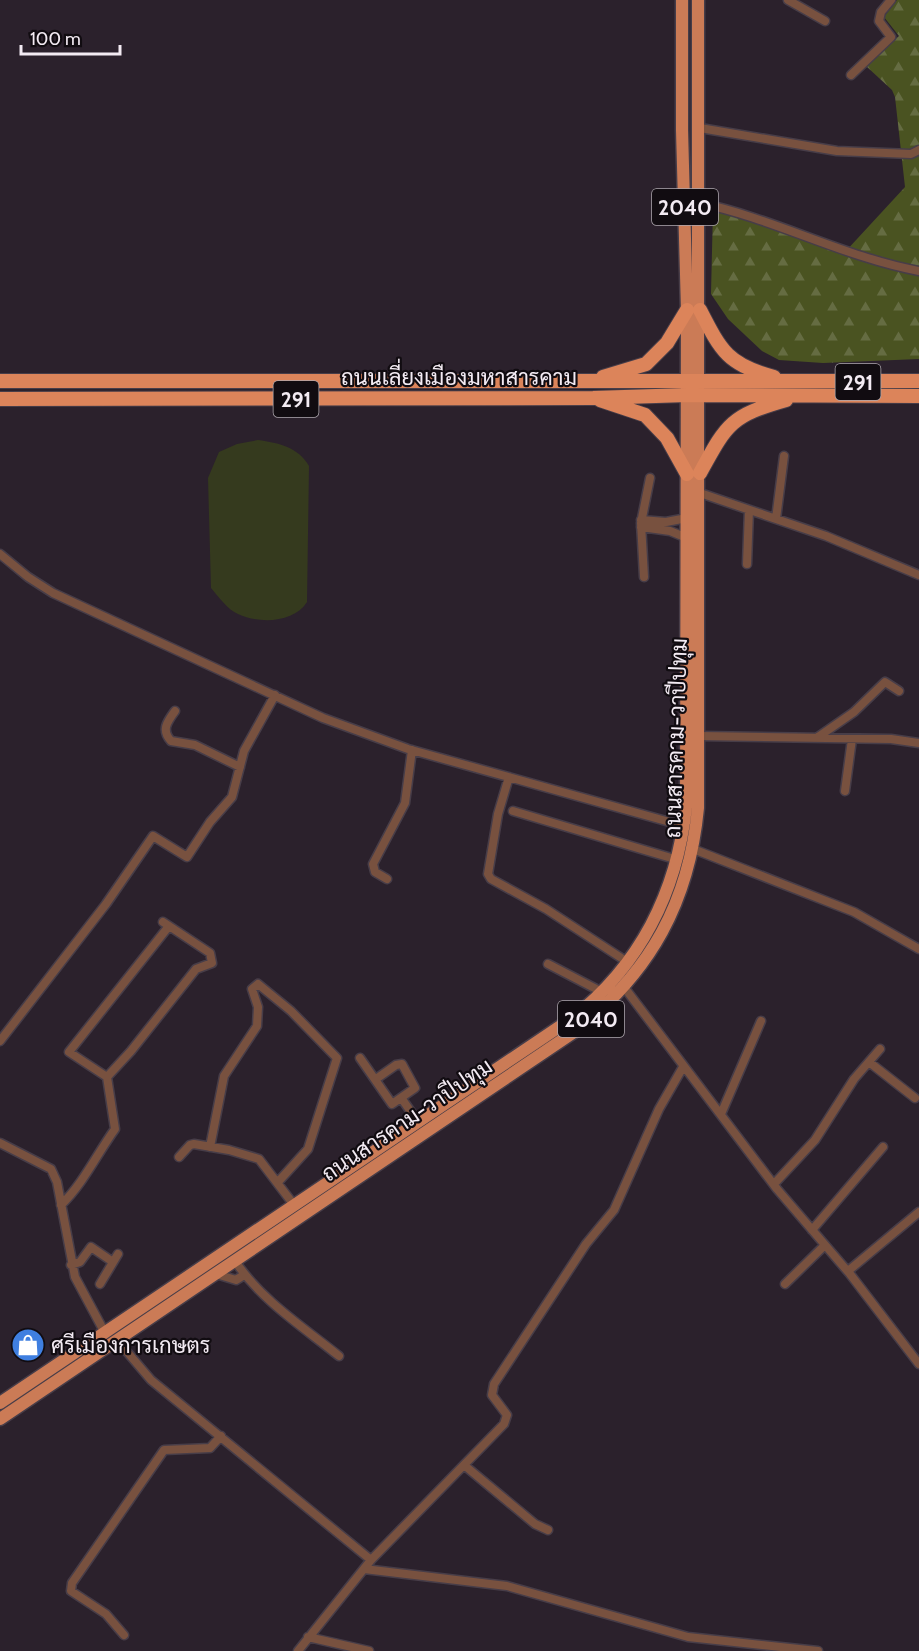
<svg xmlns="http://www.w3.org/2000/svg" width="919" height="1651" viewBox="0 0 919 1651" font-family="Cabin,Sarabun,sans-serif">
	<defs>
		<pattern id="forest-firs" width="22" height="20" patternUnits="userSpaceOnUse" patternTransform="scale(1.5)"><rect width="22" height="20" fill="#4a5321"/><path d="M5 1l3.5 6h-7zM16 11l3.5 6h-7z" fill="#656c42"/></pattern>
	</defs>
	<rect width="100%" height="100%" fill="#2b212c"/>
	<path fill="url(#forest-firs)" d="M897,0H919V359L823,363L779,360L762,351L728,319L711,294L713,209L845,252L905,187L895,97L892,90L866,66L899,36L884,17Z"/>
	<path fill="#353a1e" d="M258,440C279,443 298,447 309,466L307,602C294,623 259,624 238,614C228,610 218,596 211,588L208,478L219,452L237,444Z"/>
	<g fill="none" stroke-linecap="round" stroke-linejoin="round">
		<g stroke="#473d48" stroke-width="11">
			<path id="minor" d="M788,0L825,21
				M851,75L891,37L879,21L881,12L891,0
				M700,128L837,151L911,154L919,150
				M700,203C775,219 844,257 919,271
				M700,493L826,536L919,575
				M776,519L784,456
				M641,520L666,522L687,518
				M641,527L670,531L687,538
				M0,554L28,577L53,593L323,718L408,749L684,826
				M747,564L749,510
				M644,577L641,523L650,478
				M175,711C167,722 161,730 171,741L195,745L240,767
				M700,736L891,739L919,743
				M818,737L854,712L885,682L899,691
				M509,777L498,814L488,874L491,879L546,909L629,963
				M845,791L852,739
				M513,811L678,860
				M693,849L854,912L919,949
				M387,879L375,872L373,864L405,803L412,750
				M548,964L602,992
				M624,987L777,1189L850,1274L919,1364
				M0,1041L106,904L153,836L187,857L210,822L232,797L244,751L275,695
				M360,1058L392,1104L415,1088L402,1064L396,1065L376,1079
				M869,1062L915,1098
				M107,1077L69,1052L169,926
				M402,1099L418,1122
				M721,1114L761,1021
				M0,1143L51,1169L57,1182L75,1277L105,1333
				M210,1147L224,1076L257,1026L258,1007L252,989L258,984L291,1011L337,1058L308,1149L278,1182
				M179,1157L190,1145L194,1144L229,1150L259,1159L294,1205
				M774,1184L815,1140L854,1079L880,1049
				M61,1205C83,1184 97,1154 115,1129L107,1077L131,1051L196,969L212,963L210,953L163,922
				M812,1230L883,1147
				M235,1261C261,1300 303,1327 339,1356
				M71,1265L80,1262L91,1247L113,1262
				M848,1271L919,1212
				M216,1274L236,1280L244,1275
				M100,1284L118,1254
				M785,1284L825,1245
				M117,1340L151,1380L371,1560
				M464,1465L535,1524L548,1530
				M364,1569L507,1586L688,1637L818,1651
				M124,1635L106,1614L71,1591L72,1583L164,1450L210,1448L221,1436
				M308,1637L369,1651
				M298,1651L371,1560L504,1424L507,1415L492,1395L494,1384L586,1244L614,1210L659,1109L683,1067"/>
		</g>
		<g stroke="#473d48" stroke-width="15">
			<path id="primary" d="M0,1403L571,1019C640,966 677,892 686,807L687,310L682,130V0
				M0,1419L577,1030C651,971 689,902 698,808V0"/>
		</g>
		<g stroke="#473d48" stroke-width="16">
			<path id="trunk" d="M700,310C721,351 728,365 774,377
				M603,377L646,364L667,343L687,310
				M0,381H919
				M0,399L593,398L687,395L919,396
				M600,400L645,415L667,438L687,474
				M700,473C727,424 730,416 786,400"/>
		</g>
		<use href="#minor" stroke="#78513f" stroke-width="8"/>
		<use href="#primary" stroke="#cb7b56" stroke-width="12"/>
		<use href="#trunk" stroke="#dc845a" stroke-width="14"/>
	</g>
	<defs>
		<g id="shop-disc" transform="scale(1.725)"><circle r="9.5" fill="#3f7fe0" stroke="#110c11"/><path d="M-5-2.5h2.3a2.7 3.5 0 0 1 5.4 0H5L5.5 6h-11ZM-1.5-2.5h3a1.5 2.3 0 0 0-3 0Z" fill="#fff"/></g>
	</defs>
	<g fill-rule="evenodd">
		<use href="#shop-disc" x="28" y="1345"/>
	</g>
	<g text-anchor="middle" dominant-baseline="central" stroke-width="4.5" stroke-linejoin="round" paint-order="stroke">
		<g fill="#110c11" stroke="#afa8af" stroke-width="1.5">
			<rect x="652" y="189" width="66" height="36" rx="4.5"/>
			<rect x="835.5" y="364" width="45" height="36" rx="4.5"/>
			<rect x="273.5" y="381" width="45" height="36" rx="4.5"/>
			<rect x="558" y="1001" width="66" height="36" rx="4.5"/>
		</g>
		<g font-size="21" font-weight="bold" fill="#f3ebf3">
			<text x="685" y="207">2040</text>
			<text x="858" y="382">291</text>
			<text x="296" y="399">291</text>
			<text x="591" y="1019">2040</text>
		</g>
		<g font-size="22" fill="#f3ebf3" stroke="#110c11">
			<text x="459" y="377">ถนนเลี่ยงเมืองมหาสารคาม</text>
			<text transform="translate(676 738) rotate(-88)">ถนนสารคาม-วาปีปทุม</text>
			<text transform="translate(407 1120) rotate(-34)">ถนนสารคาม-วาปีปทุม</text>
		</g>
		<g font-size="22" fill="#f3ebf3" stroke="#110c11" text-anchor="start">
			<text x="51" y="1345">ศรีเมืองการเกษตร</text>
		</g>
	</g>
	<path d="M21 45v9h99v-9" fill="none" stroke="#f3ebf3" stroke-width="3"/>
	<text x="30" y="45" font-size="18" fill="#f3ebf3" stroke="#110c11" stroke-width="4.5" paint-order="stroke">100 m</text>
</svg>
